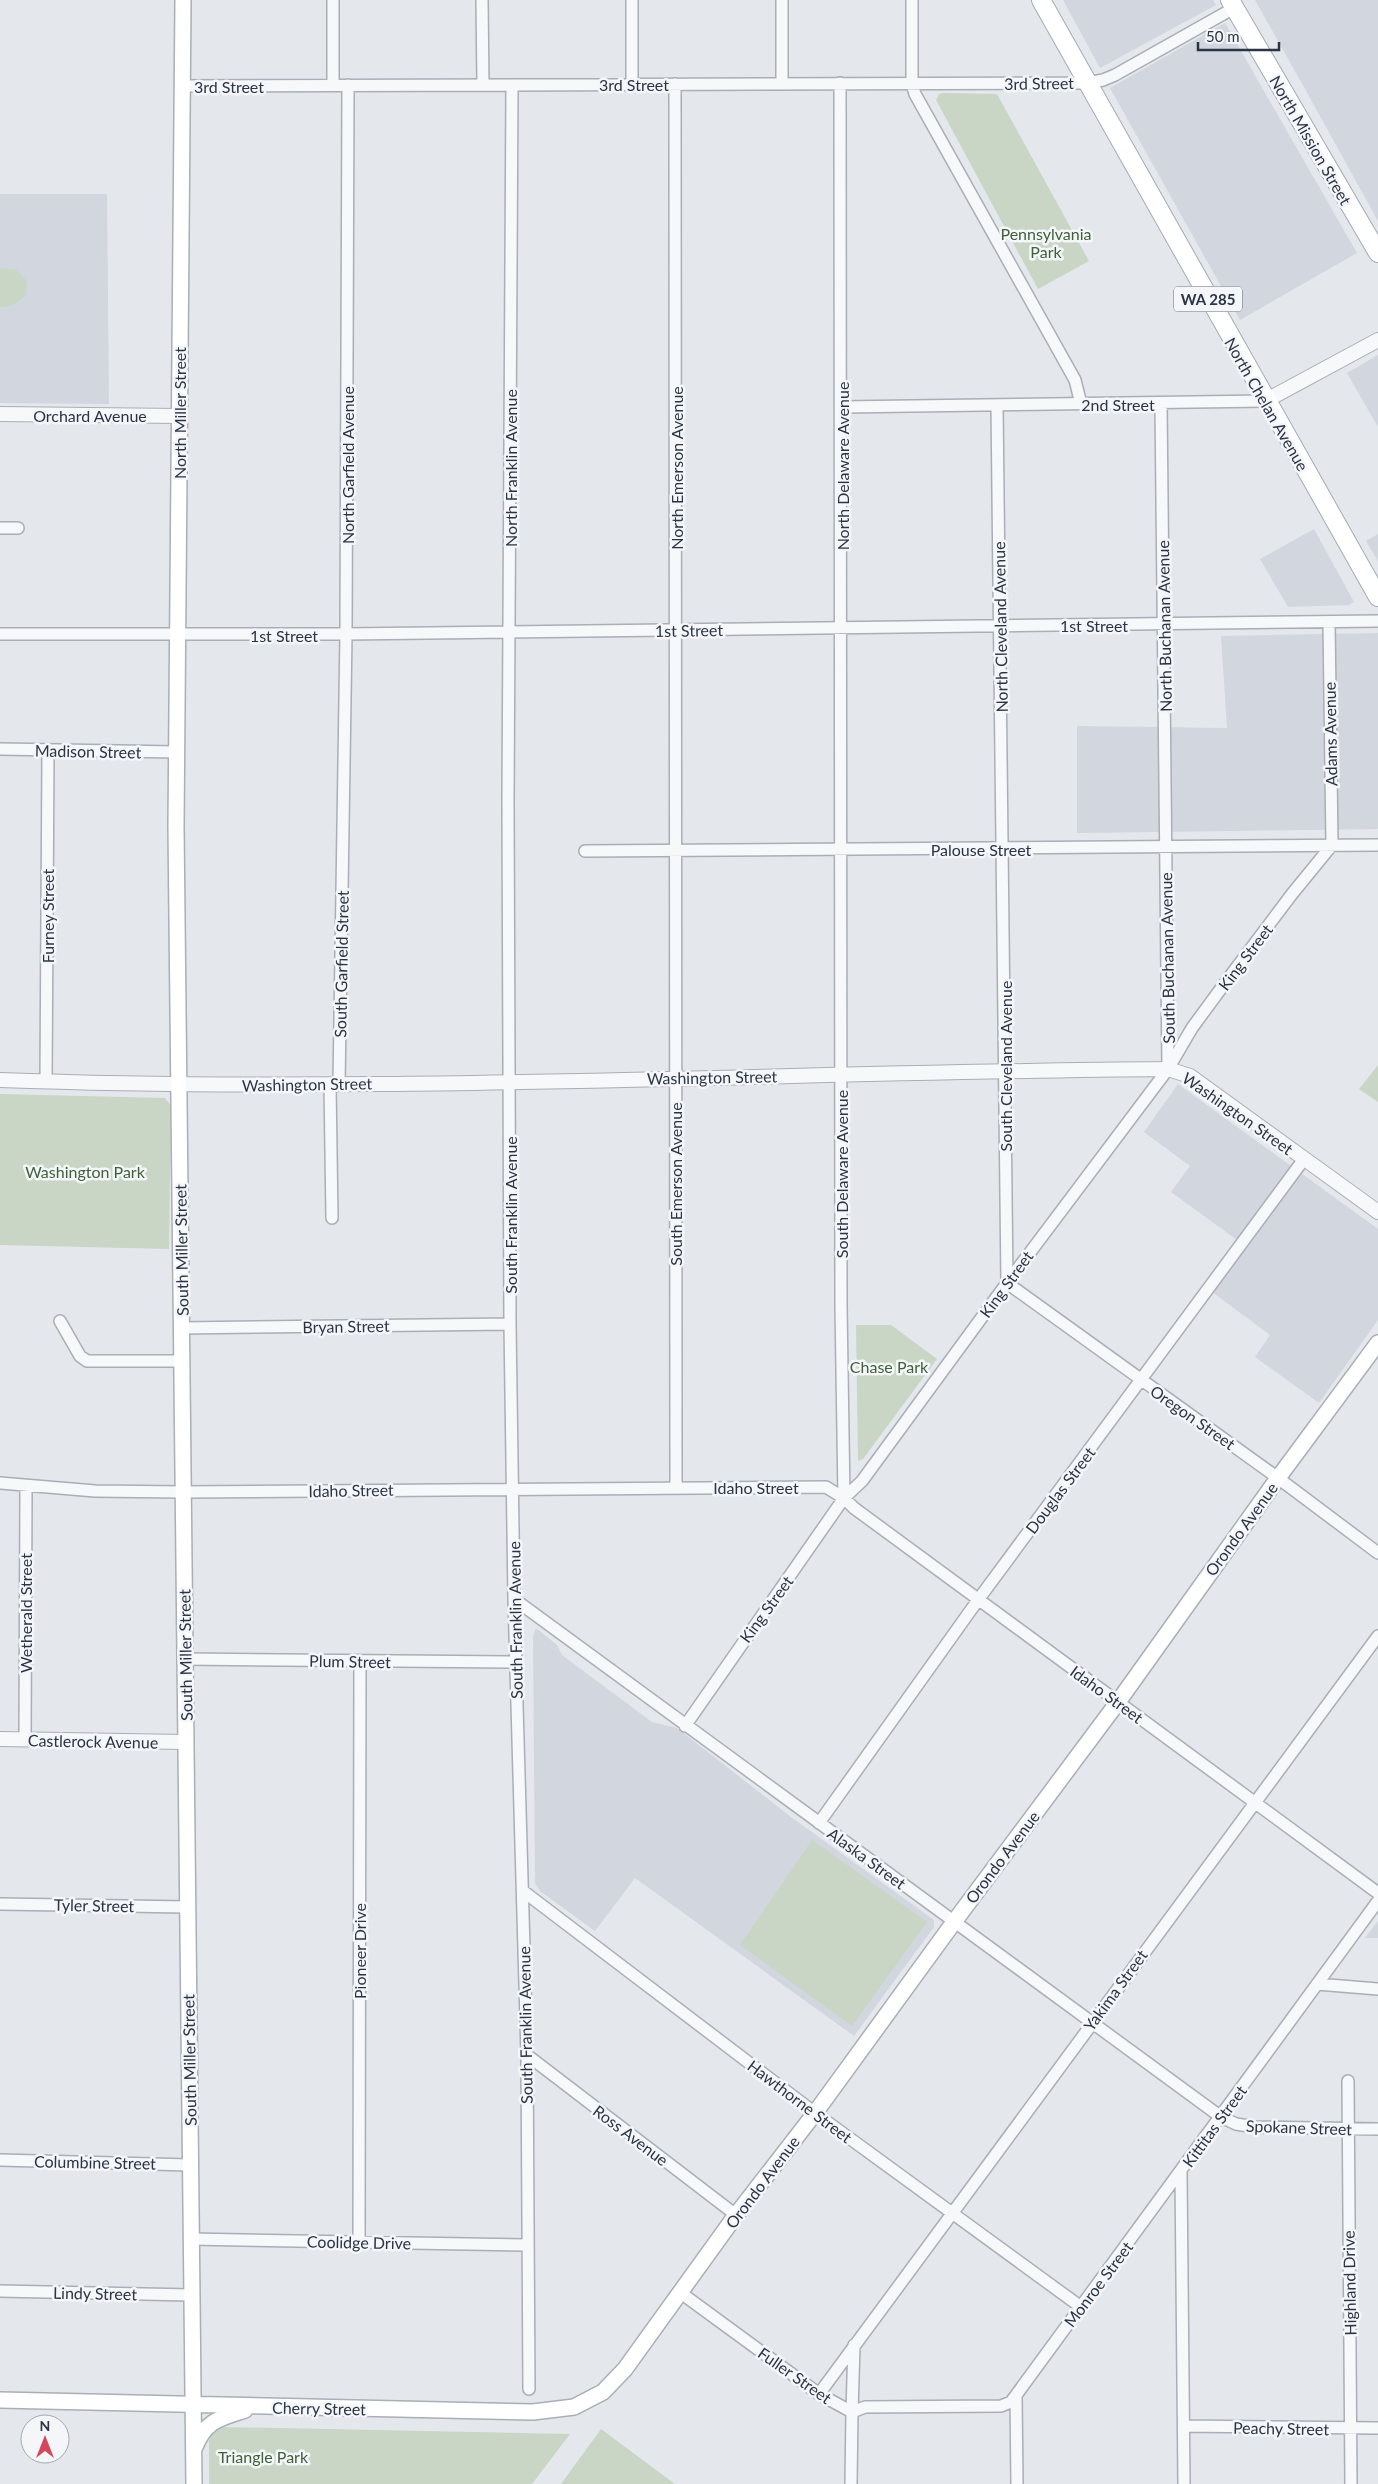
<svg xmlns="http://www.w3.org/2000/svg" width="1378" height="2484" viewBox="0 0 1378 2484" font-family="Lato,sans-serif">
	<rect width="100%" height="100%" fill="#e4e7ec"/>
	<path fill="#d2d6de" d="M1063,0H1213L1216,5L1100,68Z
		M1255,0H1378V221L1305,89Z
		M1225,23L1357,253L1240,320L1110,88Z
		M0,194H107L109,404L0,403Z
		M1378,355V427L1347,373Z
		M1314,529L1354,602L1349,605L1288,607L1260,559Z
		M1378,534V561L1366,541Z
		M1378,633V829L1077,833V726L1227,728L1221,636Z
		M1178,1084L1378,1229V1320L1319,1403L1255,1357L1270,1335L1204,1286L1237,1240L1171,1192L1190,1166L1144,1132Z
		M536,1628L557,1645L562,1655L652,1722L677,1728L791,1817L934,1920V1927L854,2036L635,1878L595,1931L540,1891L535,1883L533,1637Z
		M1378,1921V1938H1365Z"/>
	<path fill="#c9d6c5" d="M944,93L997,94L1089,261L1038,289L936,100L939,94Z
		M0,268L16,270L26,280V294C18,303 12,307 0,307Z
		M1378,1065V1102L1359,1089Z
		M0,1094L165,1098L171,1106L169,1249L0,1245Z
		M856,1325H891L937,1359L863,1459L858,1461Z
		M812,1840L927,1922L852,2026L740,1945Z
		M225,2427L570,2434L532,2484H209V2441L212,2433L216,2432L218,2428Z
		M601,2429L675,2484H561Z"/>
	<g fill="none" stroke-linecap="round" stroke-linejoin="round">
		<g stroke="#a9aeb7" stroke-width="14">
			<path id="minor" d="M333,0V85
				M482,0L483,85
				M912,0V84L915,94L1075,380L1081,404
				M782,83V0
				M840,83L841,1306L844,1498
				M632,84V0
				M675,84L676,1487
				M512,85L508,802L510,1324L514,1599L527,2055L529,2389
				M182,86L1087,83L1103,80L1115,75L1234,8
				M1161,404L1168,1067
				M997,405L1007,1283L1278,1478L1378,1553
				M842,407L1265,401
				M0,528H18
				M1329,622L1332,845
				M0,634H346L1378,621
				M0,749L177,752
				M585,851L1378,845
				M46,1082L48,751
				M330,1084L332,1218
				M339,1084L346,634L348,85
				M60,1321L80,1356L87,1361H182
				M181,1328L510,1324
				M0,1483L95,1491L183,1492L826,1487L844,1498L854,1508L1378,1893
				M514,1599L1221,2117L1236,2124L1255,2127L1378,2129
				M185,1659L516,1662
				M685,1726L844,1498L862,1481L1007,1283L1168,1069L1192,1028L1228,979L1292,894L1332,845
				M25,1740L26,1486
				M819,1823L978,1600L1304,1159
				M523,1891L815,2113L1081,2307
				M0,1904L187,1907
				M1317,1984L1378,1989
				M527,2055L736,2215
				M1348,2081L1351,2484
				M0,2160L190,2165
				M1181,2173L1184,2484
				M190,2239L528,2245
				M359,2242L360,1661
				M0,2291L191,2295
				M681,2293L819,2394L852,2412L851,2484
				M819,2394L1378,1636
				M1016,2395L1017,2484
				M852,2412L865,2407L1001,2406L1011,2402L1378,1901
				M852,2412L854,2345
				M1184,2426L1378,2428"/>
		</g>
		<g stroke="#a9aeb7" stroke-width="16">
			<path id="tertiary" d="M1265,401L1378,340
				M0,414L179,416
				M0,1080C389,1094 779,1072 1168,1069L1190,1076L1378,1212
				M0,1739L185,1742"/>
		</g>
		<g stroke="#a9aeb7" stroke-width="18">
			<path id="secondary" d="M183,0L176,826L194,2484
				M0,2400L533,2412L574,2407L603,2392L625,2369L736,2215L815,2113L954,1922L1118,1702L1278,1478L1378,1343
				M195,2447C205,2421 220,2418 245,2410"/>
		</g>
		<g stroke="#a3abb8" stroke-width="20">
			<path id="primary" d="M1041,0L1378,597
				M1230,0L1378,253"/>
		</g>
		<use href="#minor" stroke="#f7f8fa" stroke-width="11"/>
		<use href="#tertiary" stroke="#f7f8fa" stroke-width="14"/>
		<use href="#secondary" stroke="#fff" stroke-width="15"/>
		<use href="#primary" stroke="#fff" stroke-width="18"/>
	</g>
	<g text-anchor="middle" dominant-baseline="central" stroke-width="5" stroke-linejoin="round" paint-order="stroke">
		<rect fill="#f4f6f9" stroke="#676e7b" stroke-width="1" x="1174" y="286.5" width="68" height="25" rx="4"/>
		<g font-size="15" font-weight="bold" fill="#2b3445">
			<text x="1208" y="299">WA 285</text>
		</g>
		<g font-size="16" fill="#2b3445" stroke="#f4f6f9">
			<text transform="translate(1039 83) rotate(-1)">3rd Street</text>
			<text x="634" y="84">3rd Street</text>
			<text x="229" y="86">3rd Street</text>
			<text transform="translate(1311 140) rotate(60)">North Mission Street</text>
			<text x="1118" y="404">2nd Street</text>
			<text transform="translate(1267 404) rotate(60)">North Chelan Avenue</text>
			<text transform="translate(179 413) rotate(-90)">North Miller Street</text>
			<text x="90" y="415">Orchard Avenue</text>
			<text transform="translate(347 465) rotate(-90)">North Garfield Avenue</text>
			<text transform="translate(842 466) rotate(-90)">North Delaware Avenue</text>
			<text transform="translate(510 468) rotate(-90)">North Franklin Avenue</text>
			<text transform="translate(676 468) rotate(-90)">North Emerson Avenue</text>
			<text x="1094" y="625">1st Street</text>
			<text transform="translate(1164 626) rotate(-91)">North Buchanan Avenue</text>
			<text transform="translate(1000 627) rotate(-91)">North Cleveland Avenue</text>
			<text transform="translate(689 630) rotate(-1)">1st Street</text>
			<text x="284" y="635">1st Street</text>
			<text transform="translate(1330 734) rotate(-91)">Adams Avenue</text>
			<text transform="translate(88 751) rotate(1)">Madison Street</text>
			<text x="981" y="849">Palouse Street</text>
			<text transform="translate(47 916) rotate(-90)">Furney Street</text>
			<text transform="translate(1245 957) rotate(-53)">King Street</text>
			<text transform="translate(1167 958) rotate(-91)">South Buchanan Avenue</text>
			<text transform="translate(341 964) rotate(-89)">South Garfield Street</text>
			<text transform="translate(1005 1066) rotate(-90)">South Cleveland Avenue</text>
			<text transform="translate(712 1077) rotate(-1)">Washington Street</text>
			<text transform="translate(307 1084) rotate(-1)">Washington Street</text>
			<text transform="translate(1238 1113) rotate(35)">Washington Street</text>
			<text transform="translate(841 1174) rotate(-90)">South Delaware Avenue</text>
			<text transform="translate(675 1184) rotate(-90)">South Emerson Avenue</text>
			<text transform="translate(510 1215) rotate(-90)">South Franklin Avenue</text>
			<text transform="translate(181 1250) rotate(-91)">South Miller Street</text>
			<text transform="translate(1006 1284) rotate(-54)">King Street</text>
			<text transform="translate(346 1326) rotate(-1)">Bryan Street</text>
			<text transform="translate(1193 1417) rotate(35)">Oregon Street</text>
			<text x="756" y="1487">Idaho Street</text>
			<text transform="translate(351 1490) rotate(-1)">Idaho Street</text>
			<text transform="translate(1060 1490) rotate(-53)">Douglas Street</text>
			<text transform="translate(1241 1529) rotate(-54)">Orondo Avenue</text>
			<text transform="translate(766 1609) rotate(-54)">King Street</text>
			<text transform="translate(25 1613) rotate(-90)">Wetherald Street</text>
			<text transform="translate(515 1620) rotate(-91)">South Franklin Avenue</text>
			<text transform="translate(185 1655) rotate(-91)">South Miller Street</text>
			<text transform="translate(350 1661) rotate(1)">Plum Street</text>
			<text transform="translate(1107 1694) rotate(36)">Idaho Street</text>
			<text transform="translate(93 1741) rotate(1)">Castlerock Avenue</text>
			<text transform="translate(1002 1857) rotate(-53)">Orondo Avenue</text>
			<text transform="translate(867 1858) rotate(36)">Alaska Street</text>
			<text transform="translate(94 1905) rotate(1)">Tyler Street</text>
			<text transform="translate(359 1951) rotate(-90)">Pioneer Drive</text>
			<text transform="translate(1115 1990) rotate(-54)">Yakima Street</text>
			<text transform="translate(525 2025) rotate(-91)">South Franklin Avenue</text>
			<text transform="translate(189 2060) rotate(-91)">South Miller Street</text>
			<text transform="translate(800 2101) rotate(37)">Hawthorne Street</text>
			<text transform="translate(1214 2126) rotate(-54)">Kittitas Street</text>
			<text transform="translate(1299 2127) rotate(2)">Spokane Street</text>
			<text transform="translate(631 2135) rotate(37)">Ross Avenue</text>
			<text transform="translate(95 2162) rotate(1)">Columbine Street</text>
			<text transform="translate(762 2182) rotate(-53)">Orondo Avenue</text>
			<text transform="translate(359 2242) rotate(1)">Coolidge Drive</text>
			<text transform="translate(1349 2283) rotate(-91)">Highland Drive</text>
			<text transform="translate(1098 2284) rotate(-53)">Monroe Street</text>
			<text transform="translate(95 2293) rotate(1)">Lindy Street</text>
			<text transform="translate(795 2375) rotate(35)">Fuller Street</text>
			<text transform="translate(319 2408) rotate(1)">Cherry Street</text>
			<text transform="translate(1281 2428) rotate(1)">Peachy Street</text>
		</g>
		<g font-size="16" fill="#3f6138" stroke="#f4f6f9">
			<text x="1046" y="233">Pennsylvania<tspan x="1046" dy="18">Park</tspan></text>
			<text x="85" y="1171">Washington Park</text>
			<text x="889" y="1366">Chase Park</text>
			<text x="263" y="2456">Triangle Park</text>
		</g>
	</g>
	<g transform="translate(45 2439)"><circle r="24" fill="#f4f6f9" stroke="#a4a8b1"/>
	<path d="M0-4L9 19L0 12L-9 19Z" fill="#d1495b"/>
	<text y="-8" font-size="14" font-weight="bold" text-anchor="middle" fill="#2b3445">N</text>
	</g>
	<path d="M1198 42v8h81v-8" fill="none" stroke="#2b3445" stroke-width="2.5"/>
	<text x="1206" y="42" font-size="15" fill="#2b3445" stroke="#f4f6f9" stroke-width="4" paint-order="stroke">50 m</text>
</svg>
